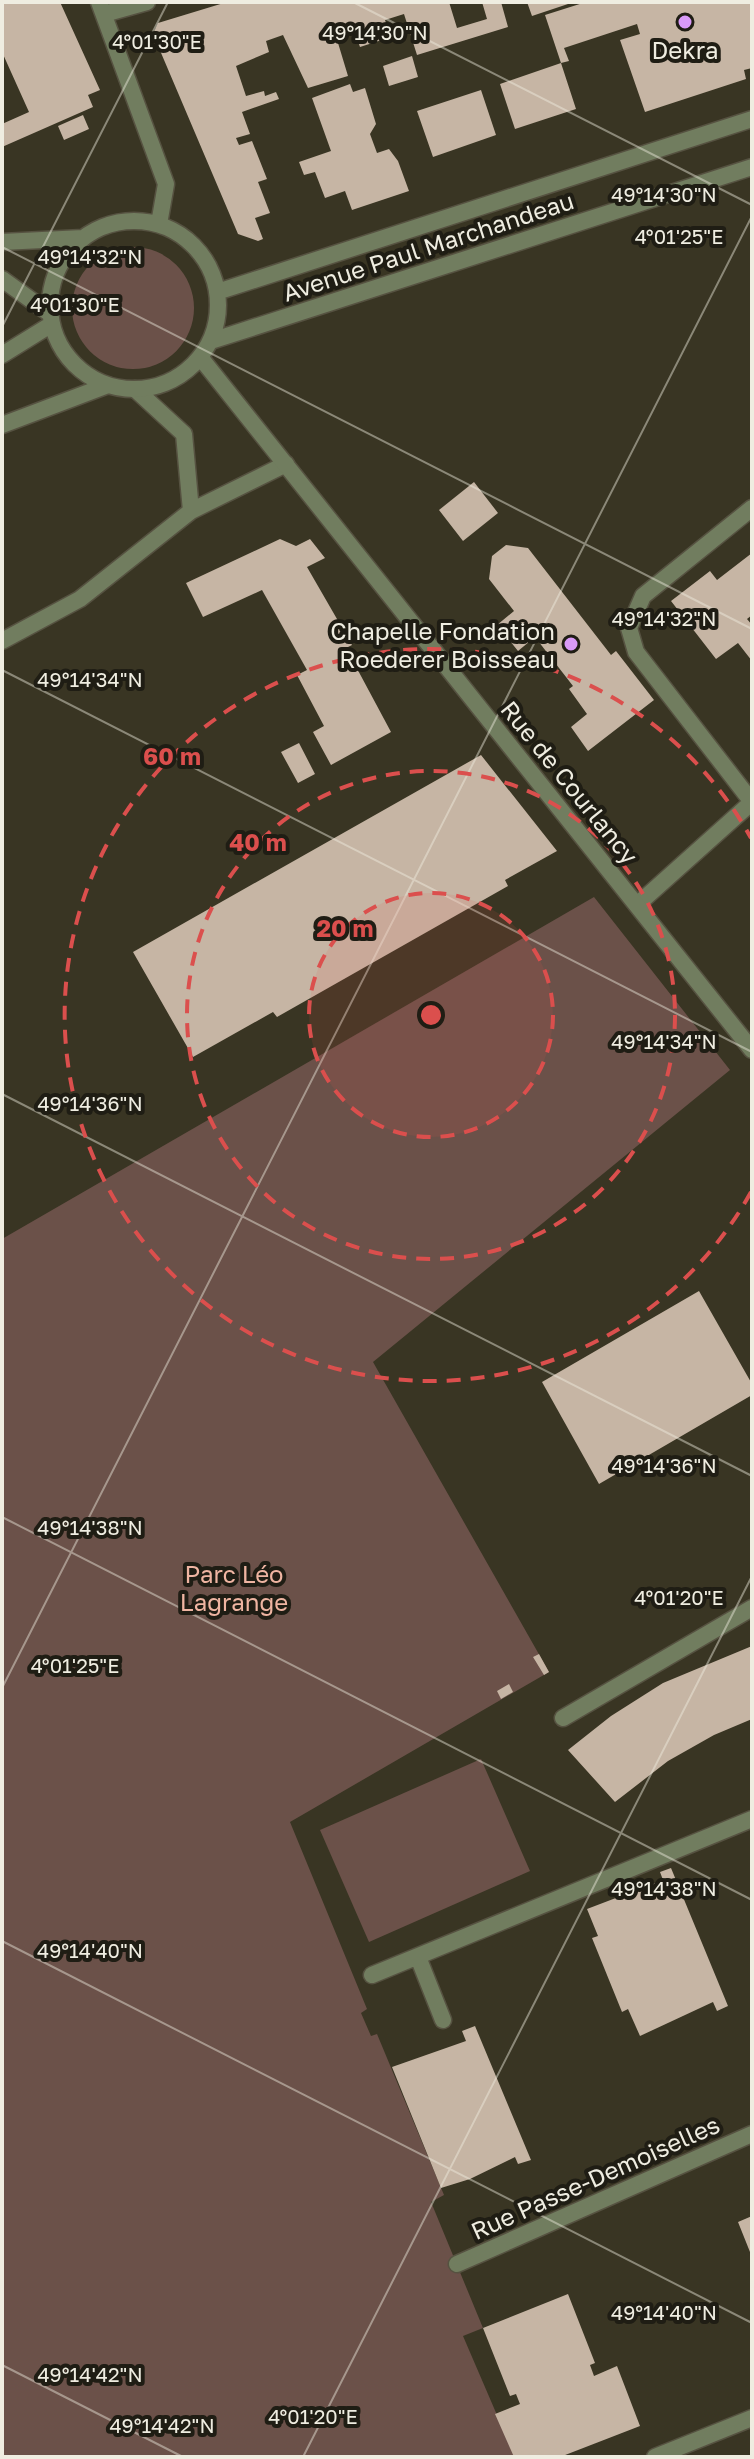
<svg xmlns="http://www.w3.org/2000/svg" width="754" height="2459" viewBox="0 0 754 2459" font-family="'Golos Text',sans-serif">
	<rect width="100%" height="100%" fill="#393523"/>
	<path fill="#6b5149" d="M72 308a61 61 0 1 1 122 0a61 61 0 1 1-122 0Z
		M594,897L730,1070L373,1362L549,1672L290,1822L367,2009L361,2013L371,2036L377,2034L444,2195L431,2202L483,2328L463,2336L515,2457H2V1239Z
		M481,1759L530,1871L369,1942L320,1830Z"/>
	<path fill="#c6b5a4" d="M2,2H60L100,90L88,95L93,107L2,147V124L29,112L2,52Z
		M227,2H449L457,28L487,19L482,2H501L508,27L417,55L404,14L385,20L391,37L360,47L353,27L335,33L348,76L308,88L283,35L266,41L269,52L236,66L246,96L264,91L265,96L276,92L279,99L242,112L250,134L236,138L239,145L252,141L267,179L258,182L270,213L255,218L263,239L258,241L238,234L153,34L158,23Z
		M527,2H574L532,16Z
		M586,2H752V68L744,70L746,79L645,112L620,40L640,34L637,24L564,48L569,61L561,63L545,15Z
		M412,56L418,77L389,86L383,66Z
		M561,63L576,109L515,129L500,84Z
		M350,84L353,92L365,88L376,124L370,134L377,153L389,149L398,161L409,191L352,210L345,191L325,198L315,172L304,175L299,162L331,151L312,98Z
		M481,90L496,135L433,157L417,111Z
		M83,115L89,129L64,140L58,126Z
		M474,482L498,513L463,541L439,510Z
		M280,539L296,546L310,539L325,558L307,567L352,645L346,648L391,732L331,765L313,732L324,726L297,675L307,670L262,590L203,617L186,583Z
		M506,545L528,548L611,655L616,651L654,700L588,751L571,727L587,714L569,689L573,686L535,637L518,651L497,625L514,611L489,579L492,556Z
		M752,553V615L747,619L752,625V661L738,643L716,659L671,601L710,571L717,580Z
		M299,743L315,774L298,783L281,752Z
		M481,755L557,851L505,880L508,886L277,1017L273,1012L193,1057L133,952Z
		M699,1291L752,1384V1395L599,1484L542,1382Z
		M752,1646V1719L714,1735L668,1761L615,1802L568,1750L611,1716L663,1683Z
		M539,1654L549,1672L544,1675L533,1657Z
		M509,1684L513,1692L501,1699L497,1691Z
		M671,1868L728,2006L717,2011L713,2002L640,2036L628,2009L622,2012L592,1938L598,1936L587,1909L663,1880L660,1872Z
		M475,2026L531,2160L518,2164L515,2157L470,2179L441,2188L392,2067L466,2041L462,2031Z
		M752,2216V2257L738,2222Z
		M568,2294L595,2363L590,2365L594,2376L617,2366L640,2426L560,2457H514L495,2414L520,2404L516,2394L510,2396L483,2328Z"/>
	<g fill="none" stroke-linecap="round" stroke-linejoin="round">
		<g stroke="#565241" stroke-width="19">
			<path id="service" d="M135,389L184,434L191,511
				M2,641L80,599L191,511L286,464
				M637,905L752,802L636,652L629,628L643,596L752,508
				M563,1718L752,1608
				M418,1957L443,2020
				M372,1975L752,1819
				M655,2457L752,2418"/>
		</g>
		<g stroke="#565241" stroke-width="19">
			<path id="minor" d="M99,2L166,184L159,224
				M104,14L147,2
				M50 305a84 84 0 1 1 168 0a84 84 0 1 1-168 0Z
				M2,242L83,238
				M2,279L49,313
				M217,292L752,119
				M211,341L752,167
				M2,355L52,324
				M200,357L752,1050
				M2,425L108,385
				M457,2264L752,2134"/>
		</g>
		<use href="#service" stroke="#717d5f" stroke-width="16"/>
		<use href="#minor" stroke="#717d5f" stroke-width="16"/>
	</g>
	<path fill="none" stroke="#efede1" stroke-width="2" stroke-opacity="0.45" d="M353,2L752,205M2,247L752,629M2,327L168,2M2,670L752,1052M2,1094L752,1476M2,1517L752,1900M2,1688L752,216M2,1941L752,2323M2,2365L183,2457M303,2457L752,1576"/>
	<circle cx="431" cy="1015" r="122" fill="#db4f4d" fill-opacity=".12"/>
	<g fill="none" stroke="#db4f4d" stroke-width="4" stroke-dasharray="14 10">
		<circle cx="431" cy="1015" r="122"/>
		<circle cx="431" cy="1015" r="244"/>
		<path d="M751 1192A366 366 0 1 1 751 838"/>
	</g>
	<g fill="#d99af8" stroke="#1f1d14" stroke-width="3">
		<circle cx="685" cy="22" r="8"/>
		<circle cx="571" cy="644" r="8"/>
	</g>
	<g text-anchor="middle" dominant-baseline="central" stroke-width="8" stroke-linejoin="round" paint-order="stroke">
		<g font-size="24" fill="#efede1" stroke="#1f1d14">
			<text x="685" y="49">Dekra</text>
			<text x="555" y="630" text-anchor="end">Chapelle Fondation<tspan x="555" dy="28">Roederer Boisseau</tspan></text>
		</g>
		<g font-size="24" fill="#efede1" stroke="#1f1d14">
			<text transform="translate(428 246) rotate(-18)">Avenue Paul Marchandeau</text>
			<text transform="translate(570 782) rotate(51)">Rue de Courlancy</text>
			<text transform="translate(595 2177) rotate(-24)">Rue Passe-Demoiselles</text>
		</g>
		<g font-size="24" fill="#efb5a2" stroke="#1f1d14">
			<text x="234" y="1573">Parc Léo<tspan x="234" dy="28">Lagrange</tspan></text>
		</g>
	</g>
	<g font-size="20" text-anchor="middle" fill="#efede1" stroke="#1f1d14" stroke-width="8" stroke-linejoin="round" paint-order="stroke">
		<text x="375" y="40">49°14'30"N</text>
		<text x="157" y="49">4°01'30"E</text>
		<text x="664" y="202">49°14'30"N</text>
		<text x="679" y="244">4°01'25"E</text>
		<text x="90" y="264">49°14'32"N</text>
		<text x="75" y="312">4°01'30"E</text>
		<text x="664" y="626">49°14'32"N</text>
		<text x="90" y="687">49°14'34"N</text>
		<text x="664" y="1049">49°14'34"N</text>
		<text x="90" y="1111">49°14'36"N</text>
		<text x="664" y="1473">49°14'36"N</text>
		<text x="90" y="1535">49°14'38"N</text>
		<text x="679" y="1605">4°01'20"E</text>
		<text x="75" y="1673">4°01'25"E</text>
		<text x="664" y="1896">49°14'38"N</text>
		<text x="90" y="1958">49°14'40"N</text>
		<text x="664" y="2320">49°14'40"N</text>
		<text x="90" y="2382">49°14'42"N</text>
		<text x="313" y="2424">4°01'20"E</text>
		<text x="162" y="2433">49°14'42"N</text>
	</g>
	<circle cx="431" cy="1015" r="12" fill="#db4f4d" stroke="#1f1d14" stroke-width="4"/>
	<g font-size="24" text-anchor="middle" font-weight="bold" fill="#db4f4d" stroke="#1f1d14" stroke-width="8" stroke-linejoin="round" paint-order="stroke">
		<text x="172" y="765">60 m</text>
		<text x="258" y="851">40 m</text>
		<text x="345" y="937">20 m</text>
	</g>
	<rect width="754" height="2459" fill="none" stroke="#efede1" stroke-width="8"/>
</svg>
